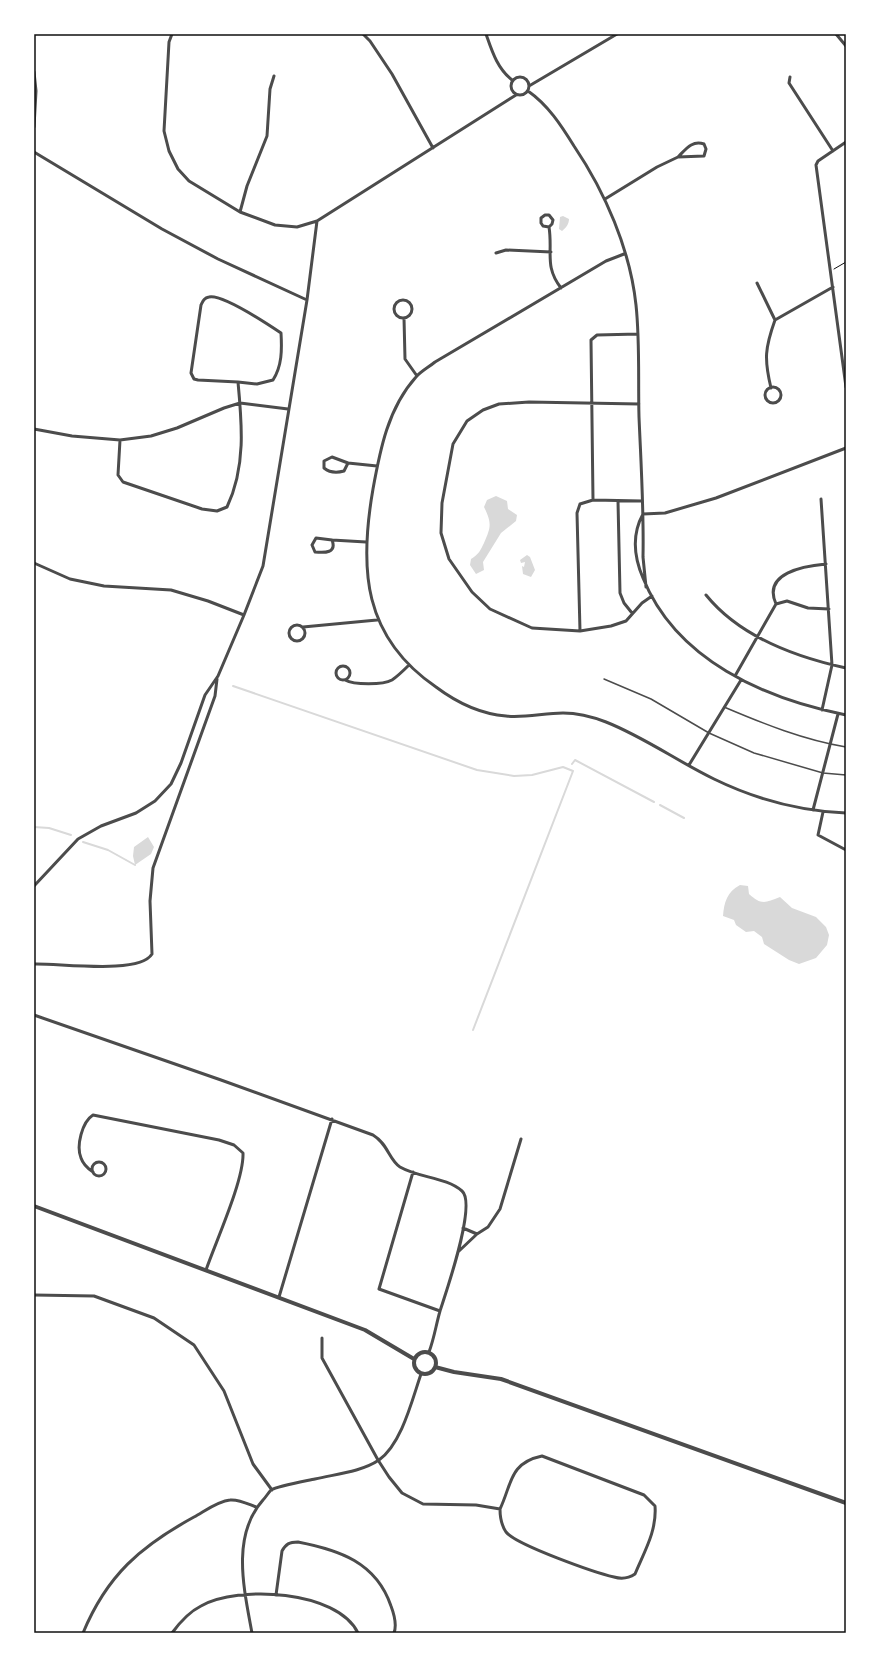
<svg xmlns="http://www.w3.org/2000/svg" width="880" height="1667" viewBox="0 0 880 1667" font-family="'Zilla Slab',serif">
	<rect width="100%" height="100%" fill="#fff"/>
	<path fill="#d9d9d9" d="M563,216L569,219C569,224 566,228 562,231L559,229L560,217Z
		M496,496L507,501L508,509L517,515L516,521L501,533L483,562L484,570L476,574L470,565L471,559C479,554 480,551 484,543C491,527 492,523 484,507L487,500Z
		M527,555L530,557L535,570L531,577L523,574L522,566L524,567L525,562L521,563L520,560Z
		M148,837L154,847L151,854L135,865L133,856L134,847Z
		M740,885L748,886L749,894C761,905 765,903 780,897L792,908L816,917L826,927L829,935L827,945L816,958L799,964L789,960L764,944L762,937L754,931L746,932L736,925L734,920L723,916C724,902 727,892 740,885Z"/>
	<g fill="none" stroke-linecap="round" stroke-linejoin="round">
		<path stroke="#d9d9d9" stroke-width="2" d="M233,686L477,770L514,776L532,775L563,767L573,771L473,1030
			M572,764L575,760L654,802
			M660,805L684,818
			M34,827L49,828L71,835
			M83,842L108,850L135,865"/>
		<path stroke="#111" stroke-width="1" d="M834,269L846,262"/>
		<path stroke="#4c4c4c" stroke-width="1.5" d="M604,679L651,699L709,733L754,753L823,773L846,775
			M724,707C764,724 804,740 846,747"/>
		<path stroke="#4c4c4c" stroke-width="3" d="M172,34L169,42L164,131L169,151L178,169L189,181L240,212L275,225L297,227L317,221
			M363,34L370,41L392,74L433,148
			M486,34C492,51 497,68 512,80
			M836,34L846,46
			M34,72L36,91L34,127
			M511 86a9 9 0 1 1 18 0a9 9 0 1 1-18 0Z
			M790,77L789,83L833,151
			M529,86L617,34
			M528,91C548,105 561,125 574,146C605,192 630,249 636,305C640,342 638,380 639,417C641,464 644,510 643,557L646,587
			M846,142L818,161L816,165L846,387
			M34,152L162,229L218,259L307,300
			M605,199L657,167L678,157L704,156L706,149L704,144C692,140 686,149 678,157
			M240,212L247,186L267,136L270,89L274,76
			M549,227L543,226L541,223V218L545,215H549L553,220L552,224L549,227C553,252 544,266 561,288
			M496,253L506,250L551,252
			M624,254L606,261L435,362C429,367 421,371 416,377C388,408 380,450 373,489C359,569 363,637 436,687C456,702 481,714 506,716C525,718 544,713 563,713C577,713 593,717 606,722C644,737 677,761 714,779C755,799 800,811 846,813
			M757,283L775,320L833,287
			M394 309a9 9 0 1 1 18 0a9 9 0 1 1-18 0Z
			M404,318L405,359L417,376
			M638,334L597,335L591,340L593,500L642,501
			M765 395a8 8 0 1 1 16 0a8 8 0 1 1-16 0Z
			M771,388C764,359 765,348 775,320
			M639,404L529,402L499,404L483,410L467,421L453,444L442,503L441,533L449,559L472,592L490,609L532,628L580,631L611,626L626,621L642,603L652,596
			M34,429L72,436L120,440L151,436L177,428L224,408L240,403L288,409
			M120,440L118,475L123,482L202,509L217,511L227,507C246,467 242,424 238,382L198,380L194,379L191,373L201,305C203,301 204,298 209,297C222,294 269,325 281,333C282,350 282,366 273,380L257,384L238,382
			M332,457L348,463L344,471C337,473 330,473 324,468V461Z
			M348,463L377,466
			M821,499L832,665L822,710
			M618,501L620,593L624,603L632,613
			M643,514C632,534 634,557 643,578C676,660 765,699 846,715
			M643,514L665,513L716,498L846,448
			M316,538L332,540C337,553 325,553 315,552L312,545Z
			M332,540L366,542
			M34,563L70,579L104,586L171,590L208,601L244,615
			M826,564C804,566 762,573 776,604L787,601L808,608L829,609
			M706,595C740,637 795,657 846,668
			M289 633a8 8 0 1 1 16 0a8 8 0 1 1-16 0Z
			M303,627L377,620
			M580,631L577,513L580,504L593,500
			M336 673a7 7 0 1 1 14 0a7 7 0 1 1-14 0Z
			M735,676L776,604
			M345,680C354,685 383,685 392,680C398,676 404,670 409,665
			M689,765L741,680
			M813,810L838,714
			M823,812L818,835L846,850
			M34,886L78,839L101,826L136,813L155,801L171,784L181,763L205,695L218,676L244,615L263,566L307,300L317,221L516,95
			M34,964C59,963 139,975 152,954L150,901L153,868L215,696L217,679
			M34,1015L221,1080L373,1135C388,1144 389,1160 400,1167C419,1178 446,1177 462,1191C477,1204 446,1292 440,1311C436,1325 434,1339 429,1352
			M92 1169a7 7 0 1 1 14 0a7 7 0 1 1-14 0Z
			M93,1172C87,1168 83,1164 81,1158C76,1146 82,1122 93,1115L219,1140L234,1145L243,1153C244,1180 216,1241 206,1270
			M413,1172L379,1289L440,1311
			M463,1228L477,1234
			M459,1251L477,1234L488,1227L500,1209L521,1139
			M34,1295L94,1296L154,1318L194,1345L224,1391L253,1464L272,1490
			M279,1297L332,1119
			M322,1338V1358L378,1460L389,1477L402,1493L423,1504L476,1505L500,1509C500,1516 502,1526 506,1532C516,1545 596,1573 614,1577C621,1579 629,1578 635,1574C644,1552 657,1531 655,1506L644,1495L542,1456C509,1463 512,1484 500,1509
			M276,1595L282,1551C286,1544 289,1542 298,1542C339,1550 376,1562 391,1606C394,1614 397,1625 394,1633
			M83,1633C107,1575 141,1546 194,1517C205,1511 218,1501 230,1500C239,1499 248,1504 256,1507
			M172,1633C180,1622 189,1612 201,1606C238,1585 337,1590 358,1633
			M252,1633C244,1589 231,1536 263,1500C266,1497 268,1493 271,1490C278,1486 306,1481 315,1479C336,1474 361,1472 379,1460C402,1443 412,1400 421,1374"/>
		<path stroke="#4c4c4c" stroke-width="4" d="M34,1206L365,1330L414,1359
			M414 1363a11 11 0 1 1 22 0a11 11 0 1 1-22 0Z
			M435,1367L454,1372L501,1379L846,1503"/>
	</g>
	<rect width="880" height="1667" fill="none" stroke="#ffffff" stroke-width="70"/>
	<rect x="35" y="35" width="810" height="1597" fill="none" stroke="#111" stroke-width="1.5"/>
</svg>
